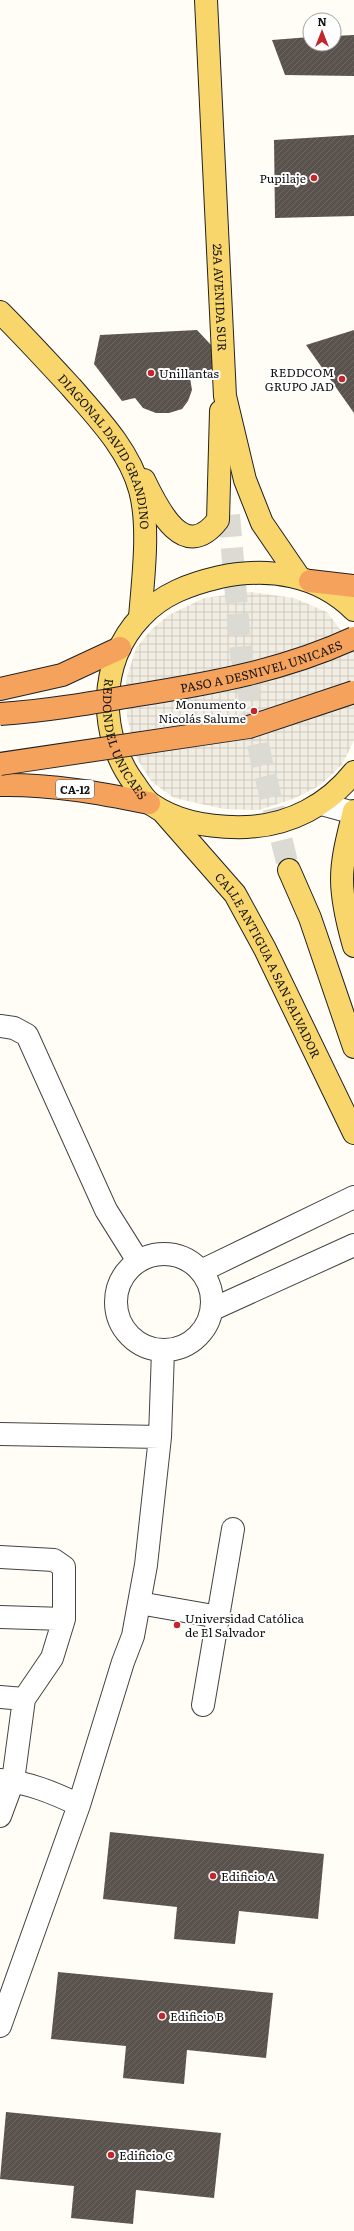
<svg xmlns="http://www.w3.org/2000/svg" width="354" height="2231" viewBox="0 0 354 2231" font-family="Literata,serif">
	<defs>
		<pattern id="plaza-grid" width="8" height="8" patternUnits="userSpaceOnUse"><rect width="8" height="8" fill="#f1ede2"/><path d="M0 4h8M4 0v8" fill="none" stroke="#cecac1"/></pattern>
		<pattern id="building-hatch" width="6" height="6" patternUnits="userSpaceOnUse"><rect width="6" height="6" fill="#5a524d"/><path d="M-1 1l2-2M0 6l6-6M5 7l2-2" fill="none" stroke="#6d6662"/></pattern>
	</defs>
	<rect width="100%" height="100%" fill="#fffdf5"/>
	<path fill="url(#plaza-grid)" d="M250,592L294,598L327,612L354,648V740L342,765L319,786L293,799L259,810L224,809L174,798L152,782L137,759L127,717L126,680L136,648L151,630L169,615L204,598Z"/>
	<path fill="url(#building-hatch)" d="M354,35V76L285,75L272,40L310,37V44H334V36Z
		M354,135V216L275,218L274,140Z
		M197,330L212,346L214,368L190,378L192,390L188,401L182,409L169,413H156L143,408L135,398L122,401L94,364L100,335Z
		M354,330V413L306,345Z
		M110,1832L324,1854L318,1919L239,1911L235,1944L174,1939L177,1907L103,1899Z
		M58,1972L273,1993L266,2058L187,2050L184,2084L123,2078L126,2046L51,2039Z
		M6,2112L221,2133L214,2198L136,2190L133,2224L71,2218L74,2186L0,2179Z"/>
	<g fill="none" stroke-linecap="round" stroke-linejoin="round">
		<path stroke="#dbdad3" stroke-width="22" stroke-dasharray="22 11" stroke-linecap="butt" d="M229,515L241,653L260,754L289,870"/>
		<g stroke="#444" stroke-width="24">
			<path id="minor" d="M321,804L354,813
				M0,1026L14,1028L27,1035L106,1210L138,1261
				M116 1302a48 48 0 1 1 96 0a48 48 0 1 1-96 0Z
				M201,1271L354,1197
				M213,1309L354,1245
				M0,1434L160,1437
				M0,1557L54,1560L64,1567V1619L52,1658L24,1699L13,1781L0,1816
				M139,1603L219,1617
				M0,1617L64,1619
				M0,1697L24,1699
				M203,1705L233,1529
				M0,1780C28,1782 54,1793 79,1805
				M0,2026L79,1805L123,1662L133,1636L146,1565L160,1437L163,1351"/>
		</g>
		<g stroke="#222" stroke-width="24">
			<g id="major">
				<path id="s1" d="M206,0L225,396L245,480L262,523L299,577"/>
				<path id="s2" d="M0,312C24,336 48,362 71,387C98,418 129,450 140,490C150,526 143,580 140,617"/>
				<path d="M144,480C158,509 184,564 218,520L221,411"/>
				<path id="s3" d="M354,610C318,574 268,567 220,577C190,584 162,594 141,617C98,662 98,735 134,783C139,790 144,799 151,804C178,823 215,828 247,827C290,825 328,805 354,772"/>
				<path d="M354,811C349,833 342,856 342,879C342,901 348,925 354,946"/>
				<path id="s4" d="M164,813L235,894L265,949L354,1133"/>
				<path d="M289,870L310,918L354,1047"/>
			</g>
		</g>
		<g stroke="#222" stroke-width="24">
			<path id="highway" d="M310,581L354,586
				M0,689L62,675L120,648
				M0,785C51,784 100,793 149,803"/>
		</g>
		<use href="#minor" stroke="#fff" stroke-width="22"/>
		<use href="#major" stroke="#f9d66b" stroke-width="22"/>
		<use href="#highway" stroke="#f5a25d" stroke-width="22"/>
		<g stroke="#222" stroke-width="24" stroke-linecap="butt">
			<g id="highway-bridge">
				<path id="s5" d="M0,714C47,711 92,703 138,695C213,683 285,670 354,638"/>
				<path d="M0,764L249,727L354,692"/>
			</g>
		</g>
		<use href="#highway-bridge" stroke="#f5a25d" stroke-width="22"/>
	</g>
	<g fill="#c4262e" stroke="#fff" stroke-width="1.5">
		<circle cx="314" cy="178" r="4"/>
		<circle cx="151" cy="373" r="4"/>
		<circle cx="342" cy="379" r="4"/>
		<circle cx="254" cy="711" r="4"/>
		<circle cx="177" cy="1625" r="4"/>
		<circle cx="213" cy="1876" r="4"/>
		<circle cx="162" cy="2016" r="4"/>
		<circle cx="111" cy="2155" r="4"/>
	</g>
	<g text-anchor="middle" dominant-baseline="central" stroke-width="4" stroke-linejoin="round" paint-order="stroke">
		<rect fill="#fff" stroke="#585858" stroke-width="1" x="56" y="780" width="38" height="18" rx="3"/>
		<g font-size="11" font-weight="bold" fill="#111">
			<text x="75" y="789">CA-12</text>
		</g>
		<g font-size="12" fill="#111" stroke="#fff" text-anchor="start">
			<text x="306" y="178" text-anchor="end">Pupilaje</text>
			<text x="334" y="372" text-anchor="end">REDDCOM<tspan x="334" dy="14">GRUPO JAD</tspan></text>
			<text x="159" y="373">Unillantas</text>
			<text x="246" y="704" text-anchor="end">Monumento<tspan x="246" dy="14">Nicolás Salume</tspan></text>
			<text x="185" y="1618">Universidad Católica<tspan x="185" dy="14">de El Salvador</tspan></text>
			<text x="221" y="1876">Edificio A</text>
			<text x="170" y="2016">Edificio B</text>
			<text x="119" y="2155">Edificio C</text>
		</g>
		<g font-size="12" fill="#111" stroke="#fff">
			<text stroke="none"><textPath href="#s1" startOffset="298">25A AVENIDA SUR</textPath></text>
			<text stroke="none"><textPath href="#s2" startOffset="178">DIAGONAL DAVID GRANDINO</textPath></text>
			<text stroke="none"><textPath href="#s5" startOffset="266">PASO A DESNIVEL UNICAES</textPath></text>
			<text stroke="none"><textPath href="#s3" startOffset="368">REDONDEL UNICAES</textPath></text>
			<text stroke="none"><textPath href="#s4" startOffset="186">CALLE ANTIGUA A SAN SALVADOR</textPath></text>
		</g>
	</g>
	<g transform="translate(322 32)"><circle r="19" fill="#ffffff" stroke="#a0a0a0"/>
	<path d="M0-3L7 15L0 10L-7 15Z" fill="#c4262e"/>
	<text y="-6" font-size="11" font-weight="bold" text-anchor="middle" fill="#111111">N</text>
	</g>
</svg>
